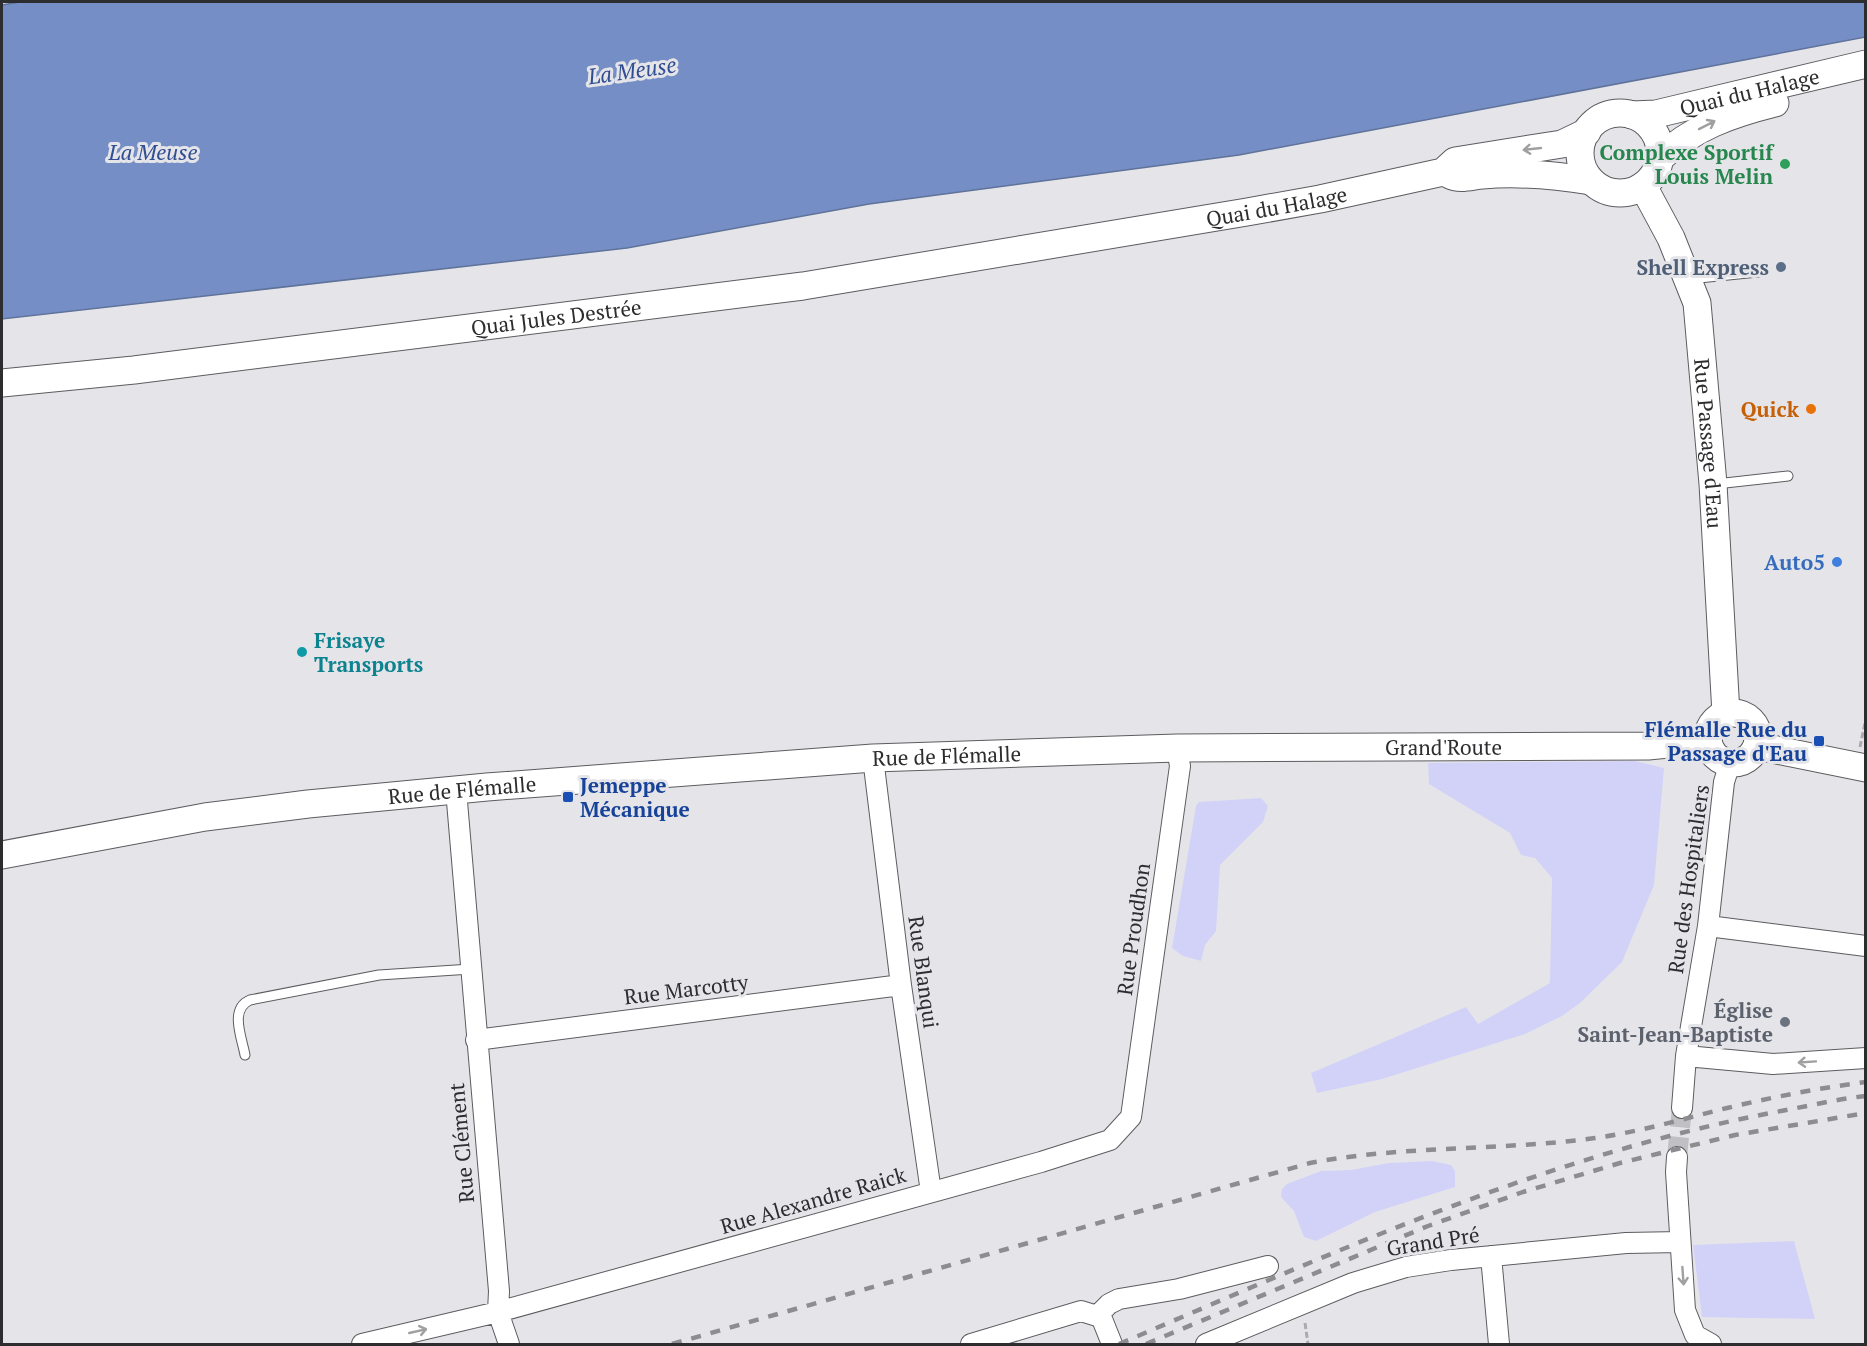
<svg xmlns="http://www.w3.org/2000/svg" width="1867" height="1346" viewBox="0 0 1867 1346" font-family="'PT Serif',serif">
	<rect width="100%" height="100%" fill="#e5e5e9"/>
	<path fill="#d2d2f9" d="M1635,761L1664,768L1654,885L1622,962L1580,1003L1562,1016L1525,1034L1382,1079L1317,1093L1311,1073L1466,1007L1478,1024L1550,983L1552,878L1535,858L1521,855L1510,833L1429,784L1428,763Z
		M1261,798L1268,806L1263,822L1220,865L1216,931L1205,945L1201,961L1183,956L1172,948L1196,806L1199,802Z
		M1432,1161L1451,1165L1455,1171V1187L1375,1212L1316,1241L1304,1237L1294,1211L1281,1197L1282,1189L1287,1184L1321,1171L1351,1170L1389,1163Z
		M1794,1241L1815,1319L1702,1317L1693,1245Z"/>
	<path fill="#758fc6" stroke="#5f7299" stroke-width="1.5" d="M20,2H1865L1866,37L1239,155L869,204L627,248L2,319V5Z"/>
	<g fill="none" stroke-linecap="round" stroke-linejoin="round">
		<path stroke="#c0c0c4" stroke-width="20" stroke-dasharray="20 10" stroke-linecap="butt" d="M1677,1157L1682,1108"/>
		<g stroke="#5c5c60" stroke-width="11">
			<path id="lane" d="M1689,279L1758,272
				M1716,484L1788,476
				M245,1055C242,1038 229,1009 250,1000L379,975L471,969"/>
		</g>
		<g stroke="#5c5c60" stroke-width="22">
			<path id="street" d="M873,758L901,985L931,1192
				M456,790L499,1291L498,1312L509,1344
				M1708,926L1866,946
				M476,1040L901,985
				M1686,1056L1773,1064L1866,1058
				M1682,1108L1686,1056L1708,926L1724,782L1730,763
				M1677,1157L1676,1172L1685,1310L1695,1335L1711,1344
				M1491,1256L1499,1344
				M1097,1316L1109,1304L1119,1299L1179,1289L1268,1266
				M1097,1316L1102,1319L1112,1344
				M362,1344L498,1312L1041,1162L1110,1140L1131,1117L1180,766L1177,748
				M971,1344L1081,1311L1097,1316
				M1206,1344L1353,1283L1406,1267L1451,1260L1626,1243L1680,1242"/>
		</g>
		<g stroke="#5c5c60" stroke-width="29">
			<g id="secondary">
				<circle cx="1620" cy="153" r="40"/>
				<path id="s1" d="M1632,115L1656,114L1866,64"/>
				<path d="M1659,159C1693,127 1731,114 1775,103"/>
				<path d="M1450,175C1460,180 1471,176 1482,175C1519,172 1555,175 1591,181"/>
				<path id="s2" d="M1643,186L1671,238L1697,303L1713,484L1726,714"/>
				<path id="s3" d="M2,383L134,370L803,286L1247,212L1320,199L1443,172L1455,161L1562,144L1587,132"/>
				<circle cx="1733" cy="738" r="25"/>
				<path d="M1757,746L1866,768"/>
				<path id="s4" d="M2,855L205,817L308,804L487,787L873,758L1177,748L1648,746L1708,740"/>
			</g>
		</g>
		<path stroke="#ababae" stroke-width="3" stroke-dasharray="6 3" stroke-linecap="butt" d="M1860,747L1866,718
			M1305,1323L1308,1344"/>
		<use href="#lane" stroke="#fff" stroke-width="9"/>
		<use href="#street" stroke="#fff" stroke-width="20"/>
		<use href="#secondary" stroke="#fff" stroke-width="27"/>
		<path stroke="#8d8d90" stroke-width="4.5" stroke-dasharray="10 10" stroke-linecap="butt" d="M672,1344L1310,1163C1405,1145 1500,1151 1595,1138C1639,1132 1683,1119 1727,1108C1773,1097 1819,1088 1866,1082
			M1119,1344C1335,1252 1549,1154 1781,1111C1809,1106 1837,1099 1866,1096
			M1146,1344L1428,1226L1523,1192L1620,1163L1735,1135L1866,1113"/>
	</g>
	<defs><path id="oneway-shaft" d="M-6 0H5M1.5-3L5.5 0L1.5 3" fill="none" stroke-width="1.6" stroke-linecap="round" stroke-linejoin="round" transform="scale(1.5)"/></defs>
	<g stroke="#a0a0a1">
		<use href="#oneway-shaft" transform="translate(1707 125) rotate(-27)"/>
		<use href="#oneway-shaft" transform="translate(1532 149) rotate(174)"/>
		<use href="#oneway-shaft" transform="translate(1807 1062) rotate(176)"/>
		<use href="#oneway-shaft" transform="translate(1683 1276) rotate(86)"/>
		<use href="#oneway-shaft" transform="translate(418 1331) rotate(-13)"/>
	</g>
	<circle fill="#2e9e5b" stroke="#e5e5e9" stroke-width="2" cx="1785" cy="164" r="6"/>
	<circle fill="#5c6f8a" stroke="#e5e5e9" stroke-width="2" cx="1781" cy="267" r="6"/>
	<circle fill="#e8710a" stroke="#e5e5e9" stroke-width="2" cx="1811" cy="409" r="6"/>
	<circle fill="#3f7fe0" stroke="#e5e5e9" stroke-width="2" cx="1837" cy="562" r="6"/>
	<circle fill="#0f9aa8" stroke="#e5e5e9" stroke-width="2" cx="302" cy="652" r="6"/>
	<g fill="#1a4fb4" stroke="#e5e5e9" stroke-width="2">
		<rect x="1813" y="735" width="12" height="12" rx="3"/>
		<rect x="562" y="791" width="12" height="12" rx="3"/>
	</g>
	<circle fill="#6b7280" stroke="#e5e5e9" stroke-width="2" cx="1785" cy="1022" r="6"/>
	<g text-anchor="middle" dominant-baseline="central" stroke-width="6" stroke-linejoin="round" paint-order="stroke">
		<g font-size="21" fill="#2d2d2f" stroke="#e5e5e9">
			<text stroke="none"><textPath href="#s1" startOffset="120">Quai du Halage</textPath></text>
			<text stroke="none"><textPath href="#s3" startOffset="1287">Quai du Halage</textPath></text>
			<text stroke="none"><textPath href="#s3" startOffset="558">Quai Jules Destrée</textPath></text>
			<text stroke="none"><textPath href="#s2" startOffset="270">Rue Passage d'Eau</textPath></text>
			<text stroke="none"><textPath href="#s4" startOffset="1448">Grand'Route</textPath></text>
			<text stroke="none"><textPath href="#s4" startOffset="951">Rue de Flémalle</textPath></text>
			<text stroke="none"><textPath href="#s4" startOffset="465">Rue de Flémalle</textPath></text>
			<text transform="translate(1688 879) rotate(-82)">Rue des Hospitaliers</text>
			<text transform="translate(1133 929) rotate(-82)">Rue Proudhon</text>
			<text transform="translate(924 972) rotate(82)">Rue Blanqui</text>
			<text transform="translate(686 989) rotate(-7)">Rue Marcotty</text>
			<text transform="translate(461 1143) rotate(-95)">Rue Clément</text>
			<text transform="translate(813 1200) rotate(-16)">Rue Alexandre Raick</text>
			<text transform="translate(1433 1241) rotate(-9)">Grand Pré</text>
		</g>
		<g font-size="21" font-weight="bold" fill="#27864d" stroke="#e5e5e9" text-anchor="end">
			<text x="1773" y="152">Complexe Sportif<tspan x="1773" dy="24">Louis Melin</tspan></text>
		</g>
		<g font-size="21" font-weight="bold" fill="#4e5e75" stroke="#e5e5e9" text-anchor="end">
			<text x="1769" y="267">Shell Express</text>
		</g>
		<g font-size="21" font-weight="bold" fill="#c56008" stroke="#e5e5e9" text-anchor="end">
			<text x="1799" y="409">Quick</text>
		</g>
		<g font-size="21" font-weight="bold" fill="#366cbe" stroke="#e5e5e9" text-anchor="end">
			<text x="1825" y="562">Auto5</text>
		</g>
		<g font-size="21" font-weight="bold" fill="#0d838f" stroke="#e5e5e9" text-anchor="start">
			<text x="314" y="640">Frisaye<tspan x="314" dy="24">Transports</tspan></text>
		</g>
		<g font-size="21" font-weight="bold" fill="#164399" stroke="#e5e5e9" text-anchor="end">
			<text x="1807" y="729">Flémalle Rue du<tspan x="1807" dy="24">Passage d'Eau</tspan></text>
			<text x="580" y="785" text-anchor="start">Jemeppe<tspan x="580" dy="24">Mécanique</tspan></text>
		</g>
		<g font-size="21" font-weight="bold" fill="#5b616d" stroke="#e5e5e9" text-anchor="end">
			<text x="1773" y="1010">Église<tspan x="1773" dy="24">Saint-Jean-Baptiste</tspan></text>
		</g>
		<g font-size="22" font-style="italic" fill="#314e92" stroke="#e5e5e9">
			<text transform="translate(632 70) rotate(-8)">La Meuse</text>
			<text x="153" y="151">La Meuse</text>
		</g>
	</g>
	<rect width="1867" height="1346" fill="none" stroke="#2d2d2f" stroke-width="6"/>
</svg>
